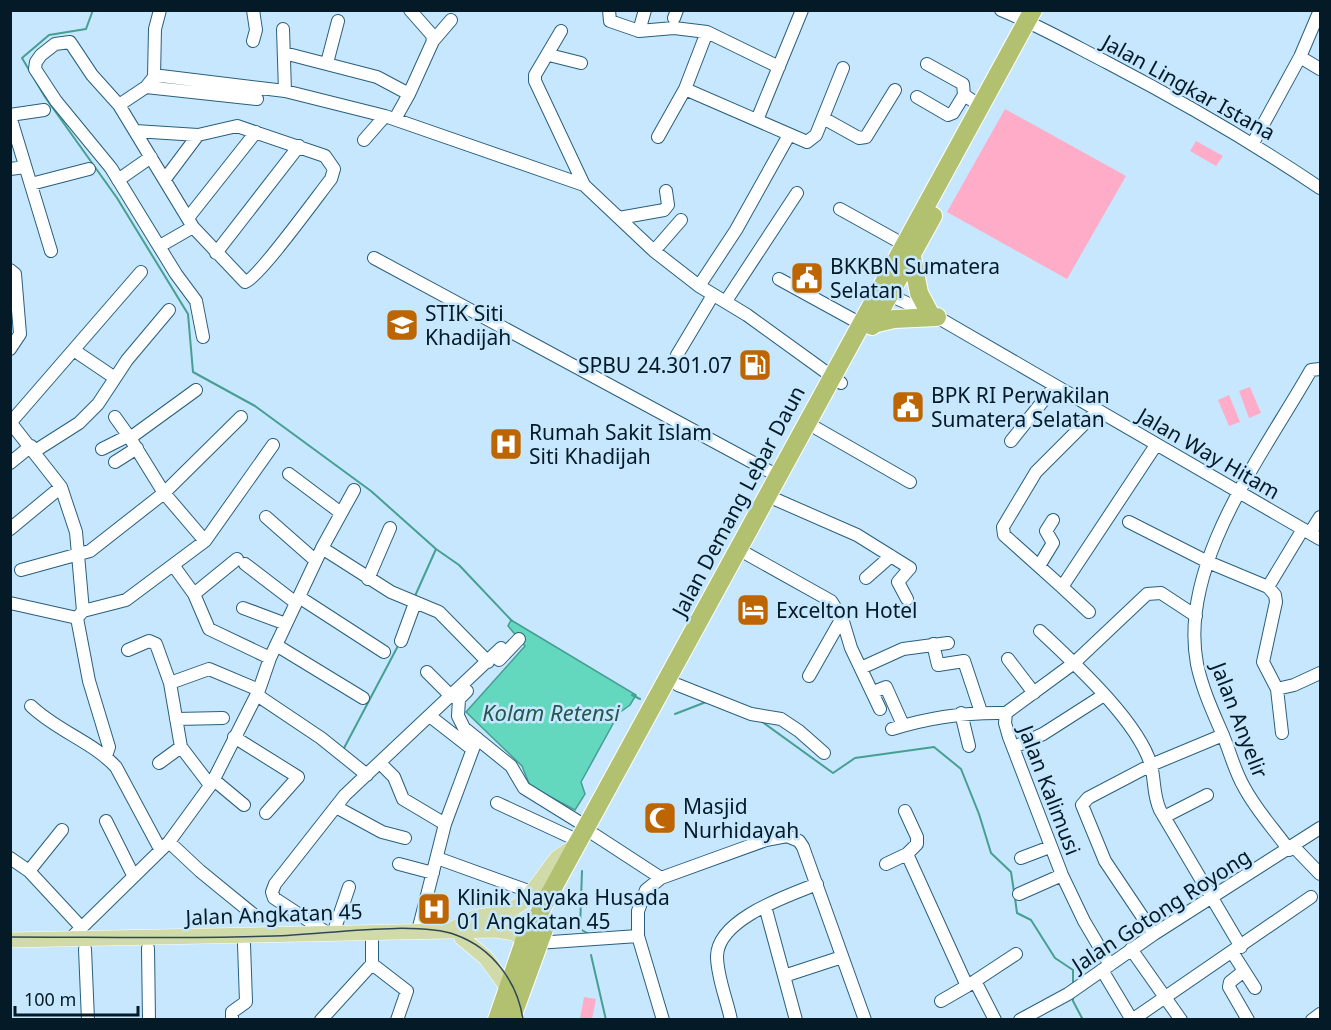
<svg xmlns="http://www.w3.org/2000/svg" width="1331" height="1030" viewBox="0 0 1331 1030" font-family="'Noto Sans',sans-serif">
	<rect width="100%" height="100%" fill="#c6e7fd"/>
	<path fill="#ffacc8" d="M1005,109L1126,176L1067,279L947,212Z
		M1196,141L1223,156L1216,166L1190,151Z
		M1250,387L1261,413L1249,418L1239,391Z
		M1229,395L1240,422L1229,426L1218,400Z
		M584,997L596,999L592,1019H580Z"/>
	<path fill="#63d8bf" stroke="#469f91" stroke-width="1.5" d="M511,620L636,695L630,705L619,713L581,782L585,794L575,810L530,786L522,766L466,712L525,646L508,626Z"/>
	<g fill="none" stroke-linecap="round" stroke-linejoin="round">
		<path stroke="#469f91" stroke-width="2" d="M93,10L86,29L49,35L22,58L45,97L117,198L188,314L193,372L255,406L371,491L436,549L459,565L512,621
			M415,596L436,549
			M632,695L640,699
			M675,714L706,702
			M761,721L833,773L855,758L934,747L961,769L979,814L991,853L1011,872L1014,892
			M343,750L399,644
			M582,871L580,929L589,934
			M1015,898L1017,913L1031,920L1055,958L1073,970V984
			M591,955L606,1020
			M1073,996V1001L1083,1020"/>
		<g stroke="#295f7e" stroke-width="14">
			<path id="minor" d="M253,10L256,30L253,41
				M609,10L610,21L639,31L674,28L707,32L779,67
				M1001,10C1038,25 1073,45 1108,63C1181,101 1252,142 1320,188
				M674,18L677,10
				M283,29L285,91
				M561,31L535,75V81L584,185
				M639,31L645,10
				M707,32L685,89L807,142L816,135L843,68
				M433,41L451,20
				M284,53L377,77L409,94
				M549,55L581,63
				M1300,57L1320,69
				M327,63L338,21
				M927,64L963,84L964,95L982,107
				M154,77L155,29L160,10
				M146,87L257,99
				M917,97L948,115L953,113L964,95
				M119,105L146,87L154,77L161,76L285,91L385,116L584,185L654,251L699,286L747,315L841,383
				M10,115L44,110
				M10,116L51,251
				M823,118L859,138L866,137L895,90
				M395,119L409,94L433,41L432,35L410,10
				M757,120L802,10
				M135,131L198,135L237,126L325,156L334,169L331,179C319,194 257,280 245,282L193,227L119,105L92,75L70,42L55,44L41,55L36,62L35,69L56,101L111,168L176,274L196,301L203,337
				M658,137L685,89
				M364,140L385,116
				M1253,143L1300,57L1320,10
				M10,169L25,167
				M165,179L198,135
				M118,180L151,157
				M31,184L89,169
				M840,209L903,244
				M188,218L256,132
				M619,218L664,210L668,205L666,191
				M160,246L193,227
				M654,251L681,220
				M216,253L299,146
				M374,258L778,476
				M10,270L15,274L20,334L10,349
				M779,279L861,324
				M699,286L736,230L789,135
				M883,292L937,317L1320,539
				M726,301L797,193
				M75,351L115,378
				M677,355L713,295
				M196,390L130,438L164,493L205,541
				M1097,411L1036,472L1003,527L1004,535L1062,587L1156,445
				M115,417L130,438
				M10,422L61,487L76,532L83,611L77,618L10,603
				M11,422L141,272
				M816,428L910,482
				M1011,441L1055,386
				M102,449L128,436
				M35,451L79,423L98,404L127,360L169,310
				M115,462L137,448
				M10,463L31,446
				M289,474L341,513
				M777,500L857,535L910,568L898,582L907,599
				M266,517L316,561
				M1129,522L1208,562L1268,587L1275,595L1276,602L1263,662L1277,689L1294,685L1320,673
				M10,529L61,487
				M1310,533L1320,517
				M322,548L391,592L439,612L488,662
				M738,549L831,601L842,618L851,648L880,709
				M245,564L296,603
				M173,565L194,594L209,629L270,658
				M1039,566L1053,543L1046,531L1053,520
				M21,570L90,551L164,493L241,417
				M866,578L891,556
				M368,579L390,528
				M1062,587L1089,612
				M1268,587L1303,529
				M194,594L237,559
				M299,597L384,652
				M243,608L286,624
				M83,611L126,600L205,541L273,445
				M77,618L89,681L109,747L106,756
				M1040,631C1074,663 1138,721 1151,765C1155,781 1153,795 1160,810L1241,947
				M401,641L415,603
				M933,644L938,665L964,661L981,712
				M276,645L363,698
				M128,650L149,641L156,644L170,683L181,747L210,785
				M1008,659L1034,693
				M499,660L519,639
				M861,668L903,649L948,643
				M427,672L452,697
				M809,676L842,618
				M170,683L209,669L259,690
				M678,685L751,714L781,719L799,731L824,753
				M1277,689L1282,733
				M467,691L459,699L458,716L464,728L511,766L524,788L587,827
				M873,692L886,687L903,725
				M257,695L321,738L367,775
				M31,706C57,731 93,742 116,767L160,849
				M961,713L969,746
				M431,717L472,749
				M176,719L223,718
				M892,729C930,717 966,712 1006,713
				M234,737L298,777L266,813
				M1014,747L1043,734L1104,695
				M159,763L181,747
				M380,763L394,777L403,799L445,824
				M214,780L244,805
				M497,803L579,841
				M336,807L382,832L405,838
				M1164,817L1207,795
				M106,821L133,875
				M595,835L661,878
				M169,842L200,871L254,915
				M1294,847L1320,874
				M1289,850C1274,829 1256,810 1244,787C1234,770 1230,751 1222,733C1212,710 1202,688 1197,664C1178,564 1264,453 1311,370L1320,369
				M907,854L967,986L975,981L995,1020
				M10,858L29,871L81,927
				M437,858L534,893
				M1021,858L1050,847
				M399,864L433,873
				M886,864L907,854L917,844V837L905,811
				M29,871L62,830
				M1019,894L1062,875
				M765,906L796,1020
				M418,931L445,824L477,738
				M329,934L274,898L272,892L275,884L345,795L501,648
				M333,934L349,887
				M1154,934L1105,861L1082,805L1088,798L1151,765L1223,735
				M70,939L169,842L212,783L259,690L270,658L322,548L354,490
				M372,940V964L407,991L397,1020
				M537,943L638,936
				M148,948L149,1020
				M85,949L88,1020
				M1131,949L1181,1020
				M1232,952L1255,988
				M1110,965L1084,921L1062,875L1009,737L1005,723L1006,713L1074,663L1147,594L1161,593L1196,616
				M1102,970L1132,1020L1311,897
				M1244,971L1230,982L1229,987L1248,1020
				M784,976L842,957
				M975,981L1016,954
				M941,1001L967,986
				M232,1020V1012L246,1002L244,944
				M321,1020L372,964
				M663,1020L638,936V911L646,890L661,878L766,840L787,836L799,841L803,847L865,1020
				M731,1020C727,1000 717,977 717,956C718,919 787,896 817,884
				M1020,1020L1068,994L1154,934L1320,828
				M1312,1020L1320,1014"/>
		</g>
		<g stroke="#fff" stroke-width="16">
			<path id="major" d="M453,929L474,918L508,912L525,901L557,858L576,845
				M462,938L486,958L507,987
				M10,940L496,930L513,933L536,943"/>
		</g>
		<g stroke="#fff" stroke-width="20">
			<path id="highway" d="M912,257L919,293L929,312
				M873,324L894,319L937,317
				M872,326L933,216
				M497,1020L525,939L1033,10
				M511,1020L546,924"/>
		</g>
		<use href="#minor" stroke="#fff" stroke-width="12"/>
		<use href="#major" stroke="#d1daa9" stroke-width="15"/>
		<use href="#highway" stroke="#b2c170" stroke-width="18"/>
		<path stroke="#304856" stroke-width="1.5" d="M10,937C98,937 187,939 274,936C321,935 415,920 456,935C492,948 518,982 523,1020"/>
	</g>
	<defs>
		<g id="civic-square" transform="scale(1.725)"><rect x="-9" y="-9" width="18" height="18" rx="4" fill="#bd6500" stroke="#c6e7fd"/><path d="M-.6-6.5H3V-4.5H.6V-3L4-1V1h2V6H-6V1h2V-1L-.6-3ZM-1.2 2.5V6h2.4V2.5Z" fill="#fff"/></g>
		<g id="university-square" transform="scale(1.725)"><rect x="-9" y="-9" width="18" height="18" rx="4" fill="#bd6500" stroke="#c6e7fd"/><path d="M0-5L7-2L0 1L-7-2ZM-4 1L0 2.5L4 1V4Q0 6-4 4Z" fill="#fff"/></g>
		<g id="fuel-square" transform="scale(1.725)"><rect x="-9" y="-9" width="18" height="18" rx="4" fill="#bd6500" stroke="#c6e7fd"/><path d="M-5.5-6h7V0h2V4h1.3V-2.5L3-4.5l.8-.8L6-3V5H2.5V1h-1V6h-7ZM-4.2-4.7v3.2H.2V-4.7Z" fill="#fff"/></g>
		<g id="hospital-square" transform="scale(1.725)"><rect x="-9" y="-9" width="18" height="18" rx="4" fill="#bd6500" stroke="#c6e7fd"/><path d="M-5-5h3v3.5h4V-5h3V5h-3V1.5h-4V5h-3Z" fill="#fff"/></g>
		<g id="hotel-square" transform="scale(1.725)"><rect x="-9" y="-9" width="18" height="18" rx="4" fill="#bd6500" stroke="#c6e7fd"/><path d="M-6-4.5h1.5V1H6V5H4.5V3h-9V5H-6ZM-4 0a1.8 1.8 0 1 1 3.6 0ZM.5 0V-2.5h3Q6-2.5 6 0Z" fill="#fff"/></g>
		<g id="mosque-square" transform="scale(1.725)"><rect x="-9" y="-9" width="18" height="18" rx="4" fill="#bd6500" stroke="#c6e7fd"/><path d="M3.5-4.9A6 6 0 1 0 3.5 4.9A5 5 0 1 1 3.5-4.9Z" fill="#fff"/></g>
	</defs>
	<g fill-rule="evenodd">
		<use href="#civic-square" x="807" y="278"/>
		<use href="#university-square" x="402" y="325"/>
		<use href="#fuel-square" x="755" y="365"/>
		<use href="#civic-square" x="908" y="407"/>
		<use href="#hospital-square" x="506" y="444"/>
		<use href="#hotel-square" x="753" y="610"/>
		<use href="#mosque-square" x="660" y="818"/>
		<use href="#hospital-square" x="434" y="909"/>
	</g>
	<g text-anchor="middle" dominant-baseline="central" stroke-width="5" stroke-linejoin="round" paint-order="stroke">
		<g font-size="21" fill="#041a26" stroke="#c6e7fd">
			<text transform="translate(1189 87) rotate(29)">Jalan Lingkar Istana</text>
			<text transform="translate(1209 453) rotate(30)">Jalan Way Hitam</text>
			<text transform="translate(738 501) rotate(-62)">Jalan Demang Lebar Daun</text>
			<text transform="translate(1240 720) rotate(69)">Jalan Anyelir</text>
			<text transform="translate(1050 790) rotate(69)">Jalan Kalimusi</text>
			<text transform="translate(1161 910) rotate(-33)">Jalan Gotong Royong</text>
			<text transform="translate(274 914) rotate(-2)">Jalan Angkatan 45</text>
		</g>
		<g font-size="21" fill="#041a26" stroke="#c6e7fd" text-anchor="start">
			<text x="830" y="266">BKKBN Sumatera<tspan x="830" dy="24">Selatan</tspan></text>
			<text x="425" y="313">STIK Siti<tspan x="425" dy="24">Khadijah</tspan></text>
			<text x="732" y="365" text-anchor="end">SPBU 24.301.07</text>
			<text x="931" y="395">BPK RI Perwakilan<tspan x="931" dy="24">Sumatera Selatan</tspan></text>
			<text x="529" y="432">Rumah Sakit Islam<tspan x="529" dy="24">Siti Khadijah</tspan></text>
			<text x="776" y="610">Excelton Hotel</text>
			<text x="683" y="806">Masjid<tspan x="683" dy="24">Nurhidayah</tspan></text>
			<text x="457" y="897">Klinik Nayaka Husada<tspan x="457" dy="24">01 Angkatan 45</tspan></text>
		</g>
		<g font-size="22" font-style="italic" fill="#26584d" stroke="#c6e7fd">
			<text x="551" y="712">Kolam Retensi</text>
		</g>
	</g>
	<rect width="1331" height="1030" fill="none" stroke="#041a26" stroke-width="24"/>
	<path d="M15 1006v9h123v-9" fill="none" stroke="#041a26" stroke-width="3"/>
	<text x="24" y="1006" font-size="18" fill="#041a26" stroke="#c6e7fd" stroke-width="4.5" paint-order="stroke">100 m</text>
</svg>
